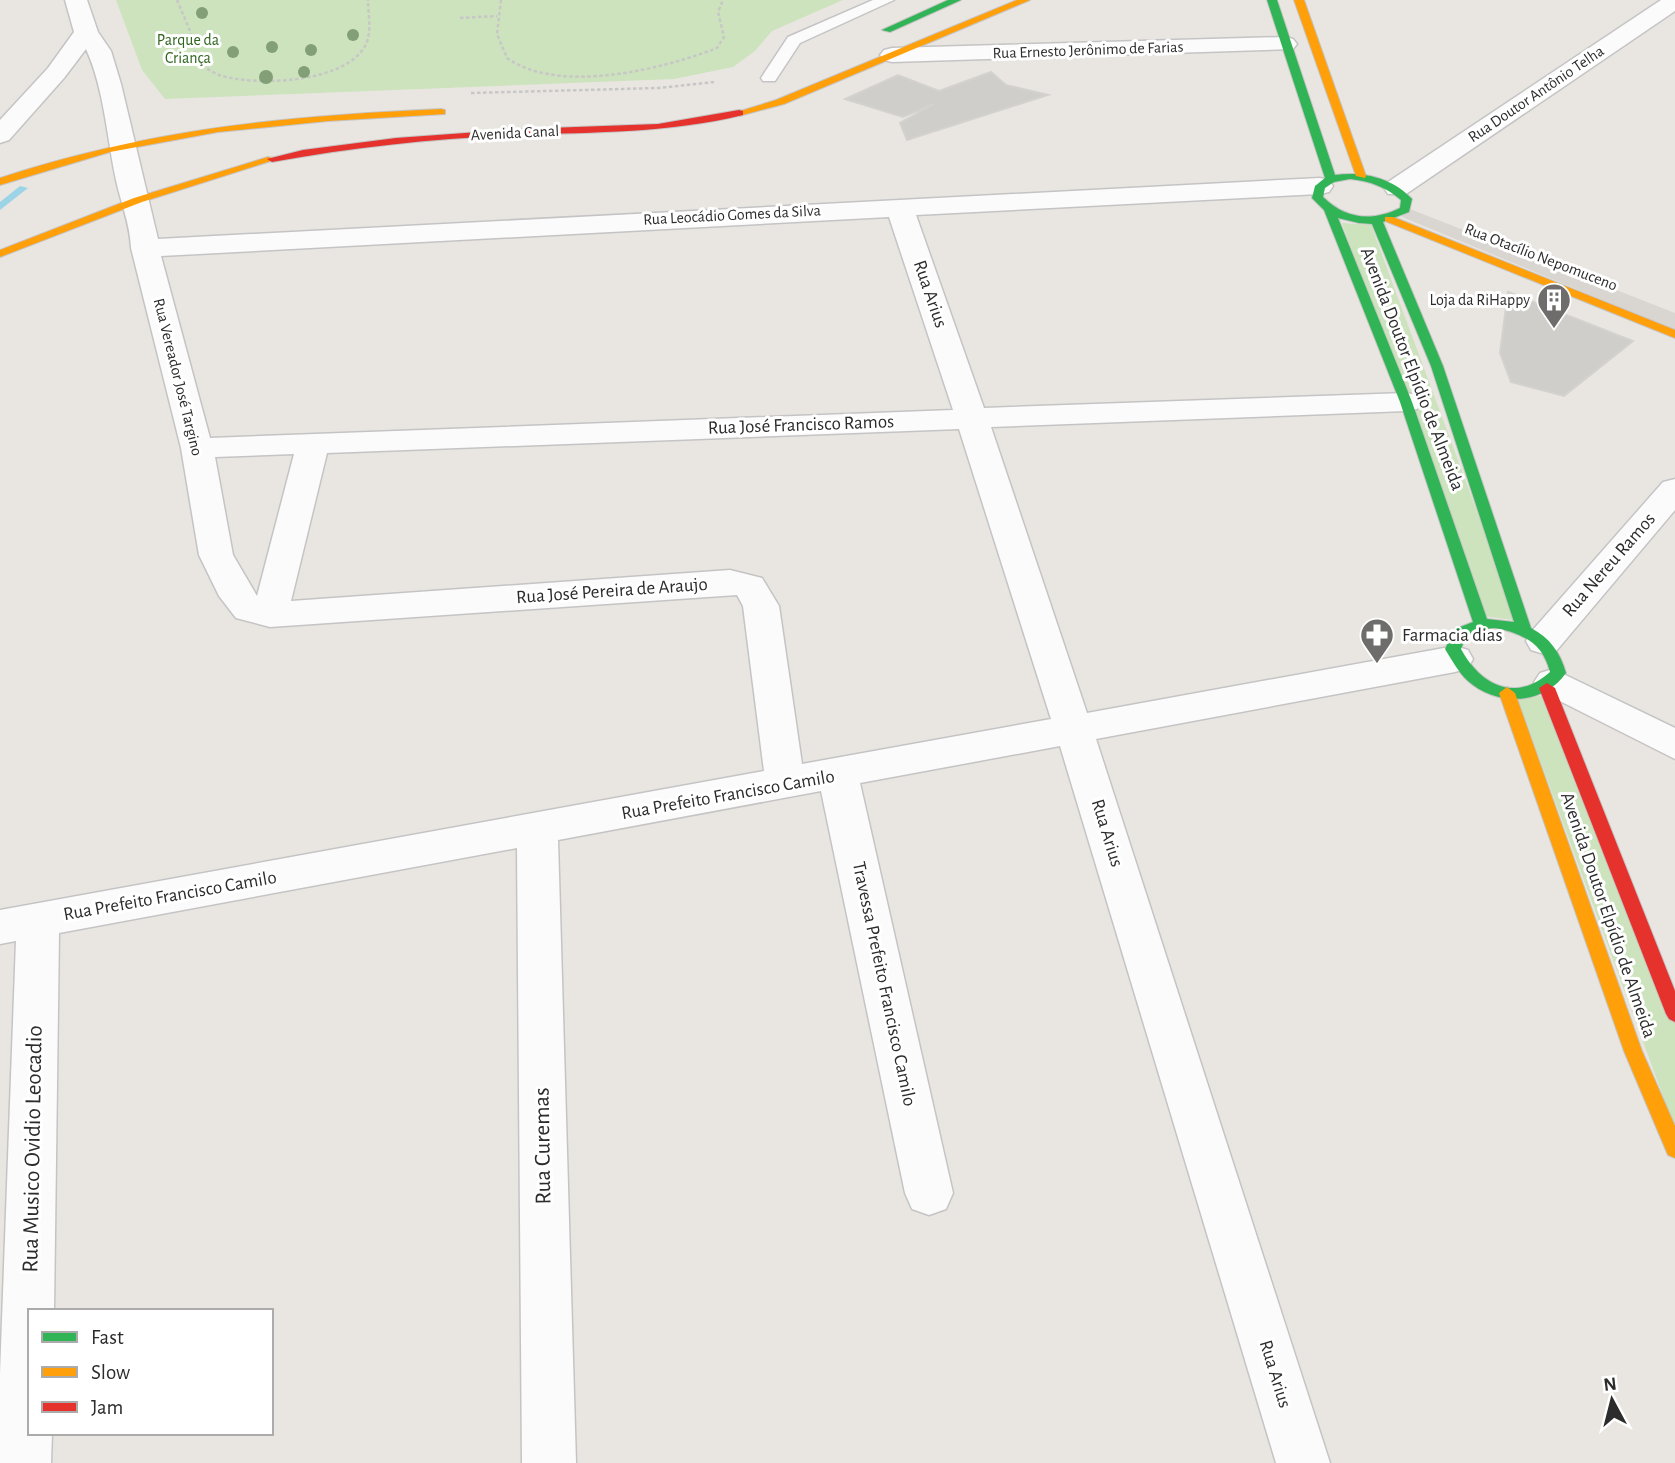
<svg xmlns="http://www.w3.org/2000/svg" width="1675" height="1463" viewBox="0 0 1675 1463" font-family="'Alegreya Sans',sans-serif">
	<rect width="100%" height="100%" fill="#e9e6e2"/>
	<path fill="#cde3bd" d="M116,0H843L772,31L755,51L733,67L674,79L165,99L142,70Z
		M1342,223L1371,225L1485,533L1513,620L1484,616Z
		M1545,696L1675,1021V1129L1517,697Z"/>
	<path fill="#d9d6d2" d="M1410,209L1675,313V330L1402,217Z"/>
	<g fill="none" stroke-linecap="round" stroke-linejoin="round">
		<path fill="#9ad4e6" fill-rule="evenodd" d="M20,186L28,188L0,210V202Z"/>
	</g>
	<path fill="#d0cecb" stroke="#d4d2ce" stroke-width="2" d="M991,72L1006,85L1048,95L907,140L900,123L934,104L903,117L845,99L898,75L939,91Z
		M1508,292L1633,341L1564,396L1511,382L1500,353Z"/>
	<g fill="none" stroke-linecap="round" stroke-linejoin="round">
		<g stroke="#c5c4c4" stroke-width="3">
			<path id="lane" d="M873,0H894L800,43L775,81H763L761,78L788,37Z"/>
		</g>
		<g stroke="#c5c4c4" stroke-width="3">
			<path id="street" d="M65,0H87L98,32L111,51L121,84L158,239L1320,178L1329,180L1333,186L1329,192L1320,194L916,215L984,408L1406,393L1417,395L1422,402L1417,409L1406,411L991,427L1087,713L1455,646L1468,650L1473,659L1468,668L1455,672L1096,739L1330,1463H1276L1060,746L860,783L953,1193L946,1209L929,1215L912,1209L905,1193L821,791L558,840L576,1463H522L517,848L59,933L54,1311H30V1433H52L51,1463H0V1374L16,941L0,944V910L764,771L743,606L737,595L270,627L236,618L219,596L199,555L181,448L131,248C130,223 121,204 116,180C107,138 104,88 86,49L64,78L9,140L0,143V120L48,68L74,32ZM889,217L953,410L210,438L161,256ZM959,429L1051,719L802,764L779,606L762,578L730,570L291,601L327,453ZM294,454L257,596L233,555L215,457Z
				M1661,0H1675V11L1406,194H1388L1384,188L1388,182Z
				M1285,37L1293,39L1297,44L1293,49L892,62L884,60L880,55L884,50L892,48Z
				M1675,479V510L1557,650L1544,654L1531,650L1526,641L1531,632L1663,482Z
				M1553,669L1675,728V759L1540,691L1534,682L1540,673Z"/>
		</g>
		<g stroke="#c5c4c4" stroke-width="2">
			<path id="fast" d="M948,0H961L890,32L882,30Z
				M1267,0H1277L1335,175C1363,171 1393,178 1412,199L1409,212L1383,222L1443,366L1531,628C1550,638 1560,652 1566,673C1543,706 1496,706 1468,681C1458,672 1452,660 1445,649L1455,629L1473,622L1400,402L1324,210L1312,198L1315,186L1325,178ZM1350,179C1370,181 1386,187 1401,200L1400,208C1372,222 1345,219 1323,197L1325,188L1334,182ZM1338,218L1359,223L1372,224L1431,366L1514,622L1487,619L1412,402ZM1495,628C1522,633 1543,643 1550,672C1516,703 1481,686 1461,649L1466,636L1483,629Z"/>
		</g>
		<g stroke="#c5c4c4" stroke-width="2">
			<path id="slow" d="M1017,0H1030L784,104L739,116L734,113L776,100Z
				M1294,0H1304L1366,176L1365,178L1356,176Z
				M441,109L445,110V114L328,121L218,132L110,152L0,185V178C150,129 285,116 441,109Z
				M268,157L277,159L142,202L0,257V250L134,198Z
				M1385,217H1393L1675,330V338L1385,221Z
				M1507,687L1515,693L1642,1051L1675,1126V1158L1668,1155L1624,1051L1499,693Z"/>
		</g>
		<g stroke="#c5c4c4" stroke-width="2">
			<path id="jam" d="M739,110L743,111V115C669,133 596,132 521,135C437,138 354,147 272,162L267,159L303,150L396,138L521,129L658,124Z
				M1547,683L1555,688L1675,991V1022L1669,1019L1666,1014L1539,688Z"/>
		</g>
		<path stroke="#c7c7c6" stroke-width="2.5" stroke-dasharray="3.5 2.5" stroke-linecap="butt" d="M177,0L193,38L196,61C204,66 211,72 219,75C256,87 348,83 366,44C372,31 368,13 368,0
			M501,0L497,34L507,58C559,95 663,69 717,48L724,37L718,12L723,0
			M460,18L497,16
			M471,93L659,88L714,82"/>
		<use href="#lane" fill="#fcfbfb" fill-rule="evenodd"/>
		<use href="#street" fill="#fcfbfb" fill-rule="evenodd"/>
		<use href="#fast" fill="#30b455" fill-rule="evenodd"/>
		<use href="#slow" fill="#ff9f0a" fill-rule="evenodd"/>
		<use href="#jam" fill="#e5322d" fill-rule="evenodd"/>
	</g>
	<g fill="#839f77">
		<circle cx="202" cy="13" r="6"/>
		<circle cx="353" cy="35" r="6"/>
		<circle cx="215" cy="41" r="6"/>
		<circle cx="272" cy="47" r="6"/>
		<circle cx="311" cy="50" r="6"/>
		<circle cx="233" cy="52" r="6"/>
		<circle cx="304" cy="72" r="6"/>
		<circle cx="266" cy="77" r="7"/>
	</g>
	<defs>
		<g id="building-pin" transform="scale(1.75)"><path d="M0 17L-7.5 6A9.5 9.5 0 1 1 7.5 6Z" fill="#6e6d6c" stroke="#fff"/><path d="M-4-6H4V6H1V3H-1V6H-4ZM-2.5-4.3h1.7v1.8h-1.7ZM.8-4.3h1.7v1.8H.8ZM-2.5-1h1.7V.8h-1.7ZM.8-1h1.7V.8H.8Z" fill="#fff"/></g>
		<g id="pharmacy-pin" transform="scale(1.75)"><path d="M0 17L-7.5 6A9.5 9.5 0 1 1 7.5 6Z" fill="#6e6d6c" stroke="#fff"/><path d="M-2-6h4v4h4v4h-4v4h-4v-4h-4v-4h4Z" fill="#fff"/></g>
	</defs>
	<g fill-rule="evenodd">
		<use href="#building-pin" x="1554" y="300"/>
		<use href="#pharmacy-pin" x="1377" y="635"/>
	</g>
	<g text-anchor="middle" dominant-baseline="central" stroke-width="6" stroke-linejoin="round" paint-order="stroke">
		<g font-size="16" fill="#2f651f" stroke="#fff">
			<text x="188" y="40">Parque da<tspan x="188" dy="18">Criança</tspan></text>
		</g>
		<g font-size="16" fill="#2c2c2c" stroke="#fff">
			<text transform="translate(1088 50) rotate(-2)">Rua Ernesto Jerônimo de Farias</text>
			<text transform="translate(1536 94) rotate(-34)">Rua Doutor Antônio Telha</text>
			<text transform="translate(515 133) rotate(-3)">Avenida Canal</text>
			<text transform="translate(732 215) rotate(-3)">Rua Leocádio Gomes da Silva</text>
			<text transform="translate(1541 257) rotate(21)">Rua Otacílio Nepomuceno</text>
			<text transform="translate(178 377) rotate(76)">Rua Vereador José Targino</text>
		</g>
		<g font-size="16" fill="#2c2c2c" stroke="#fff" text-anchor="end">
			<text x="1530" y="300">Loja da RiHappy</text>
		</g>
		<g font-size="19" fill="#2c2c2c" stroke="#fff">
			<text transform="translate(930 294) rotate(71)">Rua Arius</text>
			<text transform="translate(1412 369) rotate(69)">Avenida Doutor Elpídio de Almeida</text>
			<text transform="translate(801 425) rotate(-2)">Rua José Francisco Ramos</text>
			<text transform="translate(1609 565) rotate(-49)">Rua Nereu Ramos</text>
			<text transform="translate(612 591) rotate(-4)">Rua José Pereira de Araujo</text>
			<text transform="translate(728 795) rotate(-10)">Rua Prefeito Francisco Camilo</text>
			<text transform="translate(1107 833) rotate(73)">Rua Arius</text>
			<text transform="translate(170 896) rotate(-10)">Rua Prefeito Francisco Camilo</text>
			<text transform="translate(1608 915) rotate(71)">Avenida Doutor Elpídio de Almeida</text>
			<text transform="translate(884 984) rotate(78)">Travessa Prefeito Francisco Camilo</text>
			<text transform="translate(1275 1374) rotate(73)">Rua Arius</text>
		</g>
		<g font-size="19" fill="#2c2c2c" stroke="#fff" text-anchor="start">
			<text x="1402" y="635">Farmacia dias</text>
		</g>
		<g font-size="23" fill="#2c2c2c" stroke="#fff">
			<text transform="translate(543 1146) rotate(-91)">Rua Curemas</text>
			<text transform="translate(33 1149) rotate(-89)">Rua Musico Ovidio Leocadio</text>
		</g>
	</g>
	<rect x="28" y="1309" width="245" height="126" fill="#ffffff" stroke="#ababab" stroke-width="2"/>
	<rect x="42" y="1332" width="35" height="10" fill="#30b455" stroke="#ababab" stroke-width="2"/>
	<text x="91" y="1344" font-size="21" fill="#2c2c2c">Fast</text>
	<rect x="42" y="1367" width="35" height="10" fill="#ff9f0a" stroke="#ababab" stroke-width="2"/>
	<text x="91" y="1379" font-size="21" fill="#2c2c2c">Slow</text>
	<rect x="42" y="1402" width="35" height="10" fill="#e5322d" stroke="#ababab" stroke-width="2"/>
	<text x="91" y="1414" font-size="21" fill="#2c2c2c">Jam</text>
	<g transform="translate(1612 1400) rotate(353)" stroke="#ffffff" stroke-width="5" paint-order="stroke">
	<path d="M0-5L12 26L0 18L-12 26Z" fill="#2c2c2c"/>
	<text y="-10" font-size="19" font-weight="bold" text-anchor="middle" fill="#2c2c2c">N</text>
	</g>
</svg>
